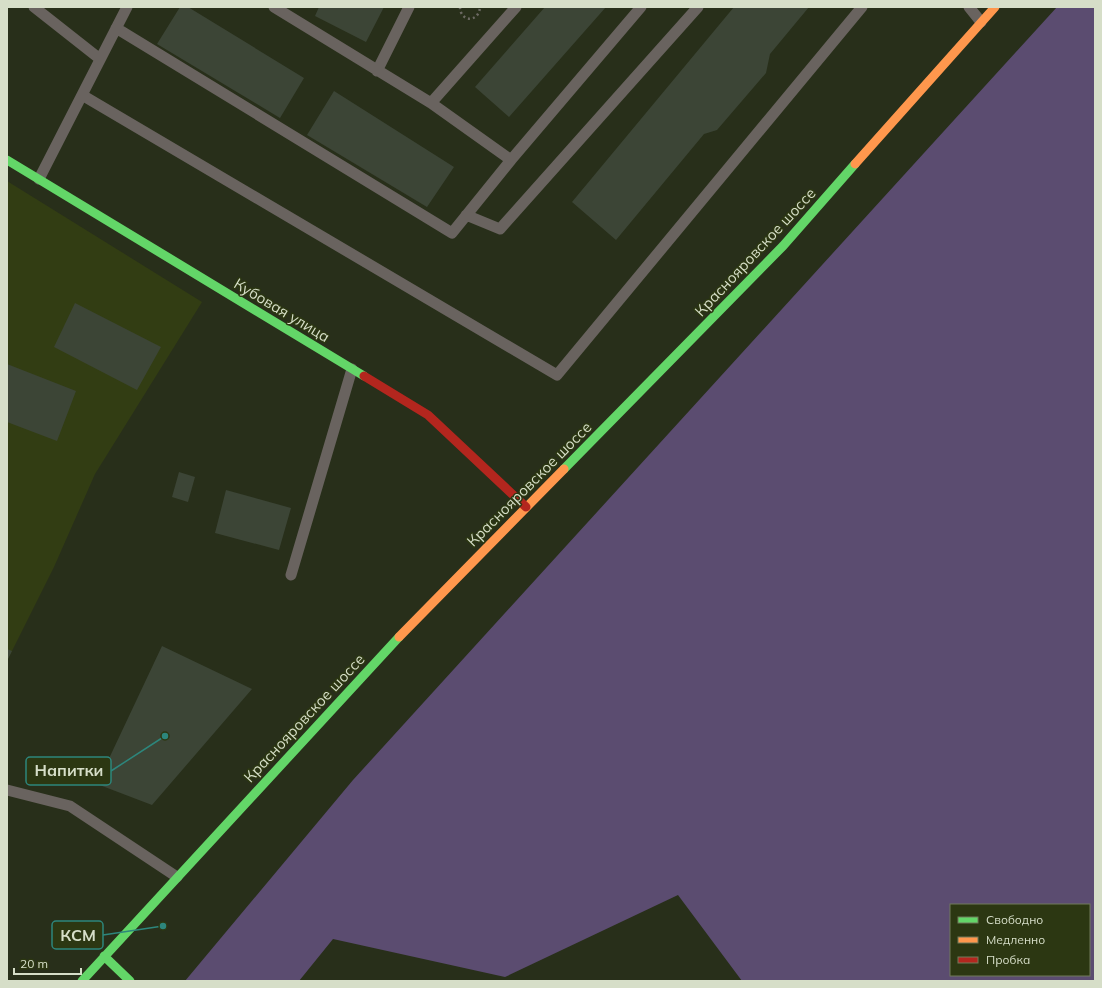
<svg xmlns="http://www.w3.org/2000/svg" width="1102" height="988" viewBox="0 0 1102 988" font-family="Mulish,sans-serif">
	<rect width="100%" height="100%" fill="#282f1a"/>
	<path fill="#323d13" d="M7,181L202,302L95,474L54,567L7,661Z"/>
	<path fill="#5b4c70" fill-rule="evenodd" d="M1057,7H1095V981H742L678,895L505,977L333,939L299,981H185L353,780ZM951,905H1089V975H951Z"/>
	<path fill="#3c4536" d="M180,7H188L304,78L280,118L157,44Z
		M319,7H384L366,42L315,16Z
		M545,7H606L509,117L475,87Z
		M734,7H809L770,54L766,73L717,130L704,134L616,240L572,202Z
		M334,91L454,167L427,207L307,135Z
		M75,303L161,347L137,390L54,347Z
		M7,364L76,391L57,441L7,422Z
		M179,472L195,477L188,502L172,497Z
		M226,490L291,508L279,550L215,533Z
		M162,646L252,689L152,805L97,784Z
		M7,649L12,651L7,661Z"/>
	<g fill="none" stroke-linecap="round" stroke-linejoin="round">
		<path stroke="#6d6a64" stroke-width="2.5" stroke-dasharray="2 3" stroke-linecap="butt" d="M460,7C460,22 479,23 480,7"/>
		<path stroke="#69635f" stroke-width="11" d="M34,7L100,59
			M274,7L431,103L516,7
			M969,7L981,22
			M116,28L452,233L511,160L641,7
			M377,71L409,7
			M82,95L557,375L862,7
			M431,103L511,160
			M39,179L127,7
			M466,215L500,229L698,7
			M291,575L352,369
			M7,790L70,806L177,877"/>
		<path stroke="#63d668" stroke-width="9" d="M7,160L364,376
			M564,469L783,246L855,164
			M104,956L130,981
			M82,981L399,637"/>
		<path stroke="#ff974d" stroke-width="9" d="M855,164L995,7
			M399,637L564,469"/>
		<path stroke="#b3261e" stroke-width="9" d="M364,376L428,415L526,507"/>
	</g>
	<g text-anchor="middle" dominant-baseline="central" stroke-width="3" stroke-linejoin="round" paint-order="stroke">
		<g font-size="15" fill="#d6dec8" stroke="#2c3712">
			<text transform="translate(755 252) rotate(-47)">Краснояровское шоссе</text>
			<text transform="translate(282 310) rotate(31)">Кубовая улица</text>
			<text transform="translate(529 484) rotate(-45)">Краснояровское шоссе</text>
			<text transform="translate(304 718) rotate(-47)">Краснояровское шоссе</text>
		</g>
	</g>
	<path fill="none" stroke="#2d867c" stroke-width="1.5" d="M165 736L111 771M163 926L103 935"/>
	<g fill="#2d867c" stroke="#2c3712" stroke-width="1.5">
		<circle cx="165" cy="736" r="4"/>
		<circle cx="163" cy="926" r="4"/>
	</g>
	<g fill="#2c3712" stroke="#2d867c" stroke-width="1.5">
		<rect x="26" y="757" width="85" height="28" rx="4"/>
		<rect x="52" y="921" width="51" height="28" rx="4"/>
	</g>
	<g font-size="16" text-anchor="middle" font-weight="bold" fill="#d6dec8">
		<text x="69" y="776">Напитки</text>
		<text x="78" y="941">КСМ</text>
	</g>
	<rect width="1102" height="988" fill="none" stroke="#d6dec8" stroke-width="16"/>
	<rect x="950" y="904" width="140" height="72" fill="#2c3712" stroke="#707a5b"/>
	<rect x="958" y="917" width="20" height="6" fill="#63d668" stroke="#707a5b"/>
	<text x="986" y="924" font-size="12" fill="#d6dec8">Свободно</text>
	<rect x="958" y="937" width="20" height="6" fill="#ff974d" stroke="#707a5b"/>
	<text x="986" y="944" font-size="12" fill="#d6dec8">Медленно</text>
	<rect x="958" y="957" width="20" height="6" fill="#b3261e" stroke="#707a5b"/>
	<text x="986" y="964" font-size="12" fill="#d6dec8">Пробка</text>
	<path d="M14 968v6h67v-6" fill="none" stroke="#d6dec8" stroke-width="2"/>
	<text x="20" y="968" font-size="12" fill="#d6dec8" stroke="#2c3712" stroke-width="3" paint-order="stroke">20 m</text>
</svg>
